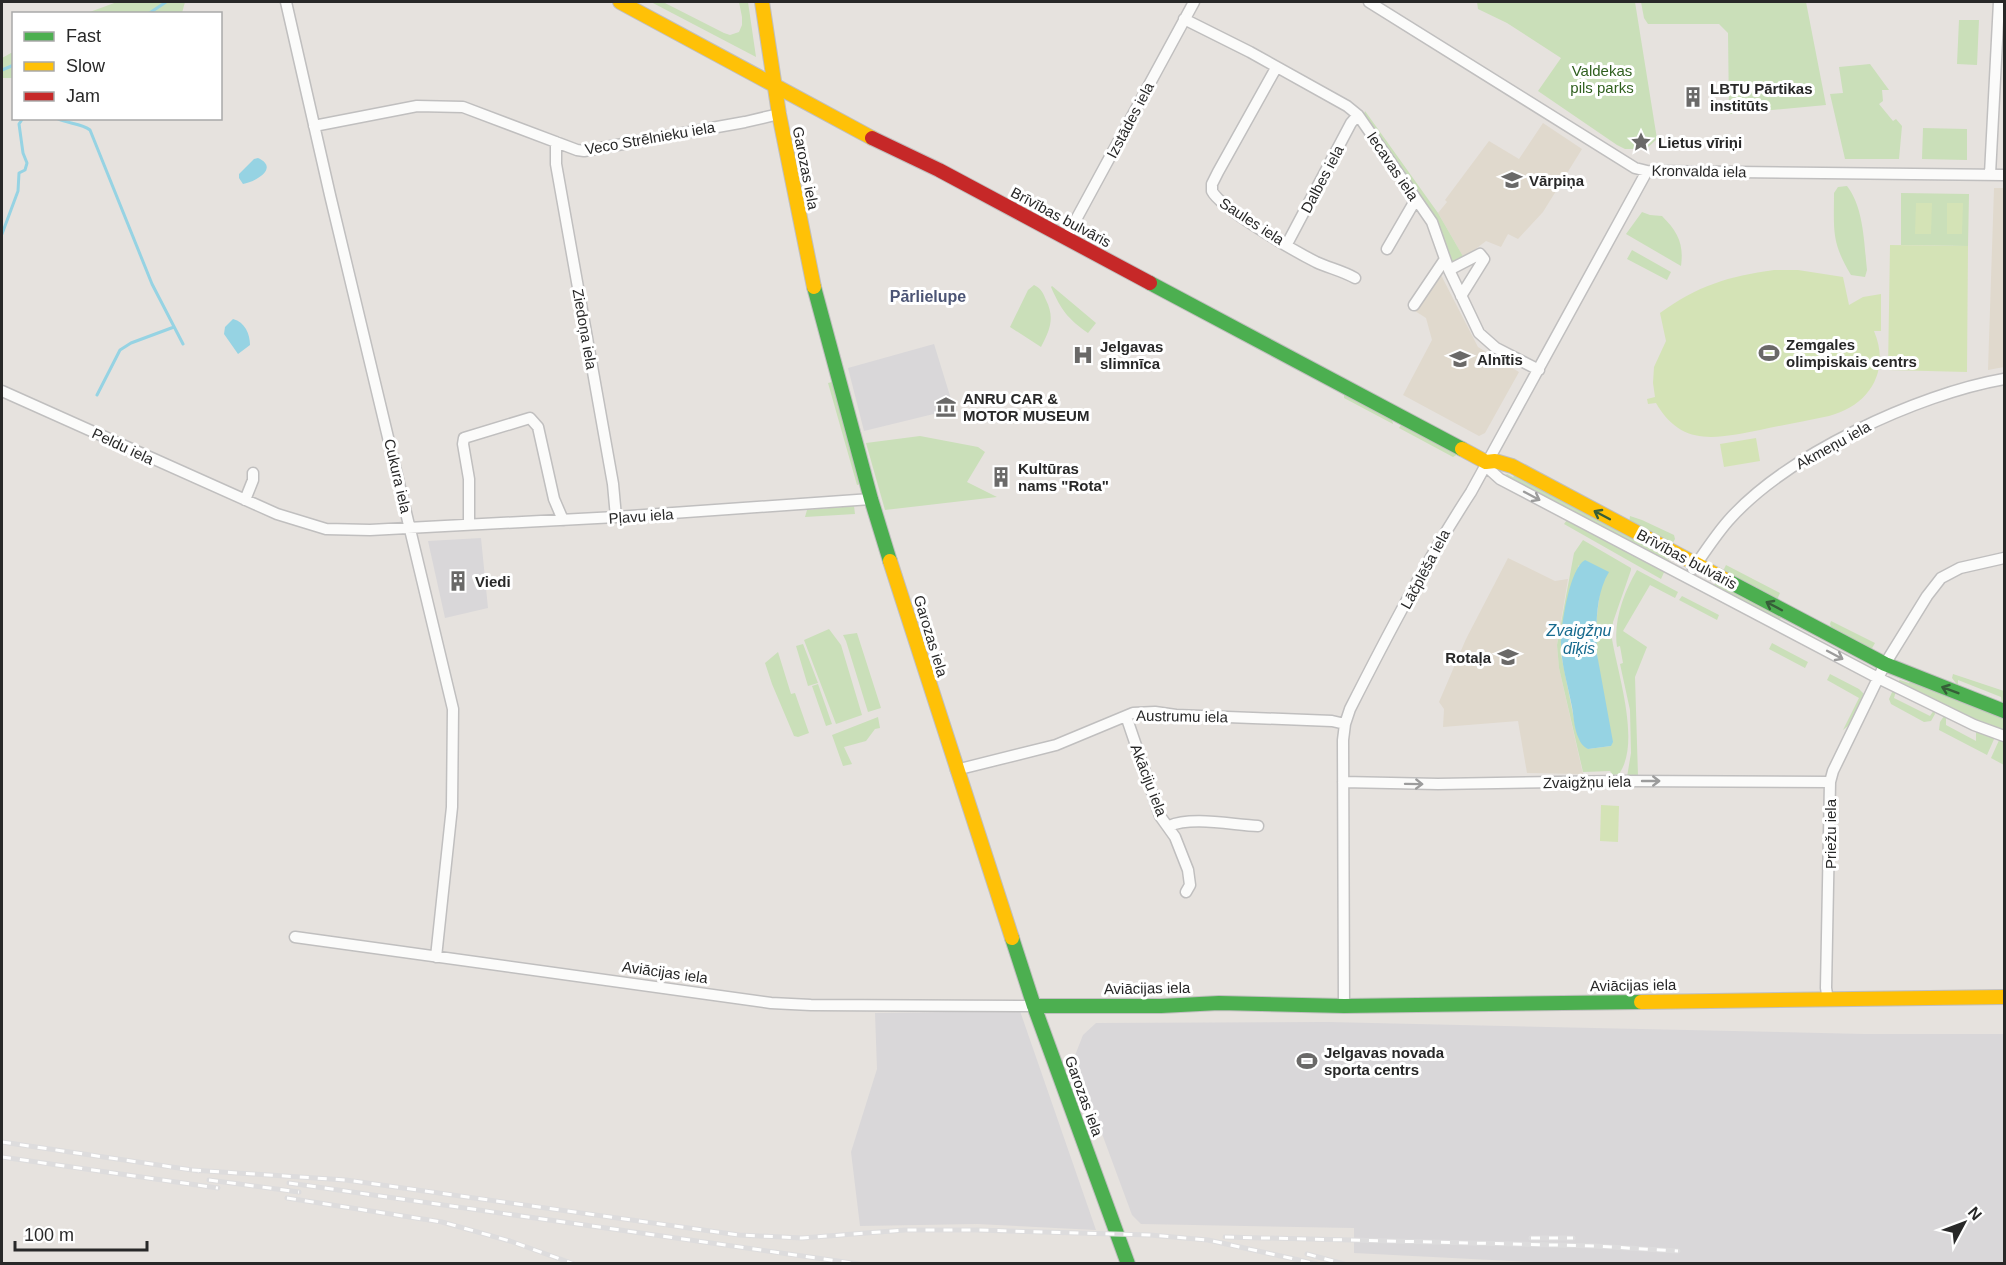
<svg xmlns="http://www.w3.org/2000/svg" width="2006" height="1265" viewBox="0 0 2006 1265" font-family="Arial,sans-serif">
	<rect width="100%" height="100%" fill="#e6e2de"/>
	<path fill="#d9d7d9" d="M934,344L954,409L864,431L848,368Z
		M481,538L488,608L445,618L428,541Z
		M1020,1011L1096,1230L977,1224L860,1226L851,1152L877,1069L875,1013Z
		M1328,1022L1864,1034H2004V1263H1553L1354,1253V1228L1141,1224L1132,1215L1074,1058L1083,1035L1096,1023Z"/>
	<path fill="#e0d9cd" d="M1543,123L1582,149L1543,212L1518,239L1508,234L1501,247L1486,241L1464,258L1438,213L1447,202L1445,200L1489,141L1519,159Z
		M1994,188H2004V367L1988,370Z
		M1441,275L1478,347L1519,372L1485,433L1479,436L1403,395L1432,340L1426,318L1415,311Z
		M1508,558L1555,581L1568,579L1557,645L1559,668L1583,774L1527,773L1518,721L1443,727L1444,709L1439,702L1466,639Z"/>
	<path fill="#cadfb9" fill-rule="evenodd" d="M117,2H185L182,13H87Z
		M651,2H663L724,33L730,35L739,32L742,25V17L739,2H748L756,57Z
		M1477,2H1635L1657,139L1646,149H1625L1617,145L1538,91L1561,58L1507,23L1478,9Z
		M1641,2H1806L1826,105L1729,114L1728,33L1719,24H1648L1644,18Z
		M1959,20H1979L1977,65L1957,64Z
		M11,53H13V78H2V58Z
		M1870,64L1889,90H1882L1883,101L1879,104L1893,121L1896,119L1902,126L1899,159H1845L1830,94L1843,93L1839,67Z
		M1365,111L1438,213L1464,258L1456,262H1451L1364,114Z
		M1923,128L1967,129V160L1922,159Z
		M1847,186C1864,208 1864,243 1867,270L1865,277L1851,275C1831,242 1834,230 1834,193L1838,187Z
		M1901,193L1969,194L1968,246L1901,245Z
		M1642,212L1650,215L1662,216C1678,232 1684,244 1681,266L1626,234Z
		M1632,250L1671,272L1667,280L1627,259Z
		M1034,285C1042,289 1043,293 1046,300C1055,318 1050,330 1041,347L1010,327L1028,290Z
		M1052,286L1096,323L1088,333C1068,319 1061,310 1051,287Z
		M832,382L861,484L857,485L828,383Z
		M1344,391L1392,419L1393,424L1344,398Z
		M1401,425L1404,426L1458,454L1453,457L1399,428Z
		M920,436L978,447L985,452L967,482L997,497L885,510L866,443Z
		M1517,473L1667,553L1665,557L1671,562L1670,564L1504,476L1507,474L1513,477Z
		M854,506L855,514L805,517L807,510Z
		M1630,516L1642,520L1674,535L1675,539L1670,548L1629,524Z
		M1567,520H1569L1666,568L1661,579L1564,524Z
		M1583,540L1631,568V570L1613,622L1612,639C1618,675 1641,743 1619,774L1613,775L1610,771L1583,772L1559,668L1557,645L1574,553ZM1579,565L1601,585C1598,607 1594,631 1597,654C1600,685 1609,715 1611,746L1588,749L1576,729L1561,654V638L1569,595Z
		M1726,565L1780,593L1776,602L1722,573Z
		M1637,570L1678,592L1675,598L1650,585L1623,631L1647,647L1635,677L1638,776L1627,777L1631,753L1630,710L1620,664L1623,663L1620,646L1617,647C1613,621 1624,592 1637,570Z
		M1718,580L1782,615L1779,622L1710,585L1715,584Z
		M1682,596L1719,615L1717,620L1679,600Z
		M1831,621L1875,643L1871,650L1832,629L1830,624Z
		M829,629L841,645L862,715L836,724L804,640Z
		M857,633L881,708L868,712L846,641L843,635Z
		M1772,643L1808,662L1805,668L1769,649Z
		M803,644L818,683L808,686L796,646Z
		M778,652L791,694L795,693L809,733L798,737L794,736L772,684L765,663Z
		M1830,674L1859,689L1864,694L1849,725L1843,730L1859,698L1827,680Z
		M1953,674L2004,691V706L2002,705L2001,697L1958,680V686L1952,678Z
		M1912,679L2004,714V733L1897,682L1900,680L1909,683Z
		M818,684L832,724L826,726L812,686Z
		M1893,690L1896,691L1894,698L1930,716L1934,710L1935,714L1931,721L1924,722L1891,704L1889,699Z
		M1944,716H1946V725L1976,741V731L1995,737L1987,755L1939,730L1940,722Z
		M878,717L880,728L875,729L866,741L844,747L852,764L843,766L832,735Z
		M2000,738L2004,740V765L1991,758Z"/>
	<path fill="#d4e3b6" d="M1916,203H1932L1931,234H1915Z
		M1947,203H1963L1962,234H1947Z
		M1890,245L1968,246L1967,372L1888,370Z
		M1774,270H1798L1843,277L1849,305L1863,297L1881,294V331H1874C1891,371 1869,406 1829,416C1806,421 1783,425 1760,430C1717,438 1682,448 1656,403L1648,404L1647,399L1655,397L1653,383L1654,367L1666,341L1660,313C1697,286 1729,276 1774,270Z
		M1756,438L1760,461L1724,467L1720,444Z
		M1601,805L1619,806L1618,842L1600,841Z"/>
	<path fill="#96d3e3" d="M258,158C280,168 255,182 243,184L239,178V174L254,159Z
		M233,319C245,322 250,334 250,345L238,354L224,334L225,327Z
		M1585,560L1609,572C1595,595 1596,627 1597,654L1613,742L1611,746L1588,749C1583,746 1581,744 1579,739C1574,729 1574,718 1572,707C1568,685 1560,661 1561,638C1562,621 1570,568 1585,560Z"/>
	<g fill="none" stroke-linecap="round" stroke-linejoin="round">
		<path stroke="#96d3e3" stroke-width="3" d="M148,14L166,2
			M2,70L14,65
			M56,118C67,124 81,123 90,130L152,284L183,344
			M2,234L18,191L19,173L25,170L27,163L23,153L19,124L23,118
			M97,395L120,350L131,343L174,327"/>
		<g stroke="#c0bfbf" stroke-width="13">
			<path id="street" d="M286,2L330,195L453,709L452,807L436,957
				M1369,2L1635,168L1647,171L2004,175
				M1184,19L1250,52L1347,106L1358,115L1432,222L1449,270L1479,333L1496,348L1539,370
				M1276,68L1218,172L1212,184V191C1220,208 1296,252 1316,262C1329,268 1343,271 1355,278
				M314,126L417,106L463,107L577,150L584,151L745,122L779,114
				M556,142V164L613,484L616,517
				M1990,174L1999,2
				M1066,238L1194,2
				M1287,244L1351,123L1358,115
				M1387,249L1416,199
				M1449,270L1480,254L1484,259L1461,296
				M1414,305L1445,259
				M2,391L277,514L326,529L370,530L616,517L871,499
				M1486,462L1490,470L1500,479L1878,678L1974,725L2004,736
				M245,500L253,480V473
				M469,525V479L463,444L464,438L530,418L538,427L554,499L563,520
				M1693,569C1704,553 1715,536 1728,521C1786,455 1918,394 2004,379
				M1126,716L1160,816L1175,837L1188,870L1190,885L1186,892
				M956,770L1056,745L1133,713L1155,712L1176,715L1332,721L1345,724
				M1343,782L1438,784L1624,781L1830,782
				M1169,826C1192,816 1233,825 1258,826
				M295,937L771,1003L811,1005L1034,1006
				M1828,1000L1826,988L1830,782L1833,771L1885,664L1927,596L1941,578L1960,568L2004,558
				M1344,1006L1343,740L1345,724L1350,709C1387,636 1426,561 1471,492L1647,171"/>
		</g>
		<g stroke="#c0bfbf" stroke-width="16">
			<path id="fast" d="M1150,283L1462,449
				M814,287L871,499L890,561
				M1728,581L1885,664L2004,711
				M1012,938L1034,1006L1128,1264
				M1034,1006H1161L1219,1003L1344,1006L1641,1002"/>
		</g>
		<g stroke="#c0bfbf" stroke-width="16">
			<path id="slow" d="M620,2L872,138
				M762,2L779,114L814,287
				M1462,449L1486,462L1495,461L1512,466L1728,581
				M890,561L1012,938
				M1641,1002L2004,997"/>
		</g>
		<g stroke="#c0bfbf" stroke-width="16">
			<path id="jam" d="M872,138L939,170L1150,283"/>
		</g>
		<use href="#street" stroke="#fbfbfa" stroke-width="10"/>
		<use href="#fast" stroke="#4caf50" stroke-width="14"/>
		<use href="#slow" stroke="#ffc107" stroke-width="14"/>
		<use href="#jam" stroke="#c62828" stroke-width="14"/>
		<g stroke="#dddcdd" stroke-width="5">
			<path id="rail" d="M2,1142L199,1171
				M2,1157L218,1188
				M192,1170L346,1180L739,1235L802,1238L905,1230H976L1150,1235L1208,1240L1317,1264
				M209,1180L299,1192
				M289,1183L859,1264
				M287,1198L442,1222L510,1241L574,1264
				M1225,1237L1594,1246L1678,1251
				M1531,1238H1573
				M1307,1254L1344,1264"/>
		</g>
		<use href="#rail" stroke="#fff" stroke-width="3" stroke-dasharray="9" stroke-linecap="butt"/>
	</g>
	<defs><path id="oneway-shaft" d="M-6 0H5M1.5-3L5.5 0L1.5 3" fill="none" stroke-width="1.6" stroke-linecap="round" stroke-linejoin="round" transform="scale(1.5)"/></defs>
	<g stroke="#9c9c9c">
		<use href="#oneway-shaft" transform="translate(1532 496) rotate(28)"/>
		<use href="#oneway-shaft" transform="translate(1835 655) rotate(28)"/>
		<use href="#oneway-shaft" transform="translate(1651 781)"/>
		<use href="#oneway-shaft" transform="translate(1414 784) rotate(1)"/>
	</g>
	<g stroke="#365e38">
		<use href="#oneway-shaft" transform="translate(1602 515) rotate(-152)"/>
		<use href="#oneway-shaft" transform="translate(1774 606) rotate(-152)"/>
		<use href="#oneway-shaft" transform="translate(1950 690) rotate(-159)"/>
	</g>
	<defs>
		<g id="building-bare" transform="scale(1.62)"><path d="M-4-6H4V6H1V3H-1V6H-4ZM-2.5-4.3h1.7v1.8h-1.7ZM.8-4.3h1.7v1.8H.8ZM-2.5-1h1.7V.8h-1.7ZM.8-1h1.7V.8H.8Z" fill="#6a6968" stroke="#fff" stroke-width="2.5" paint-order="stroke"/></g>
		<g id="sight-bare" transform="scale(1.62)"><path d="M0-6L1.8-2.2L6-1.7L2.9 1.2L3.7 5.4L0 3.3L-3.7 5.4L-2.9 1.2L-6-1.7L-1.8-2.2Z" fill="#6a6968" stroke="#fff" stroke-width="2.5" paint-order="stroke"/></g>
		<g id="school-bare" transform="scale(1.62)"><path d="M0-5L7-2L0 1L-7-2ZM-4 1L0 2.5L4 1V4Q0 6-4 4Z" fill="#6a6968" stroke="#fff" stroke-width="2.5" paint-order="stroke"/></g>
		<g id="stadium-bare" transform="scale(1.62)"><path d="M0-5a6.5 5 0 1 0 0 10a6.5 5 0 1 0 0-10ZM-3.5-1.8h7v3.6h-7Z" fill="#6a6968" stroke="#fff" stroke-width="2.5" paint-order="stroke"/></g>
		<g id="hospital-bare" transform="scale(1.62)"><path d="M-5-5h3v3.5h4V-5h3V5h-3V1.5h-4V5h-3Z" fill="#6a6968" stroke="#fff" stroke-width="2.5" paint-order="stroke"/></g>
		<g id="museum-bare" transform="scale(1.62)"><path d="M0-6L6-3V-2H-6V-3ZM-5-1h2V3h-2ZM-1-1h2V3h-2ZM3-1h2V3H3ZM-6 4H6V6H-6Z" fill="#6a6968" stroke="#fff" stroke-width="2.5" paint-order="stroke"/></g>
	</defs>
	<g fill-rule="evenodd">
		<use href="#building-bare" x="1693" y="97"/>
		<use href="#sight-bare" x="1641" y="142"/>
		<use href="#school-bare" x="1512" y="180"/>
		<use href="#stadium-bare" x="1769" y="353"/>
		<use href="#hospital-bare" x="1083" y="355"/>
		<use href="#school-bare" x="1460" y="359"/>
		<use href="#museum-bare" x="946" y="407"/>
		<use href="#building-bare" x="1001" y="477"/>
		<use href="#building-bare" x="458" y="581"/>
		<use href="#school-bare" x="1508" y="657"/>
		<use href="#stadium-bare" x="1307" y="1061"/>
	</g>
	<g text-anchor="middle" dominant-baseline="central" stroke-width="6" stroke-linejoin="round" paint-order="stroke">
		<g font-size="15" fill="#2f5f1e" stroke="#fff">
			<text x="1602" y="70">Valdekas<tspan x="1602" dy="17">pils parks</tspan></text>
		</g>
		<g font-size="15" font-weight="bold" fill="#282828" stroke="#fff" text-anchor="start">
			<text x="1710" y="88">LBTU Pārtikas<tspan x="1710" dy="17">institūts</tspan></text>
			<text x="1658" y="142">Lietus vīriņi</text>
			<text x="1529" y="180">Vārpiņa</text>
			<text x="1786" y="344">Zemgales<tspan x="1786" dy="17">olimpiskais centrs</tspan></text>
			<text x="1100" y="346">Jelgavas<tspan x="1100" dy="17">slimnīca</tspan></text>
			<text x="1477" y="359">Alnītis</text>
			<text x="963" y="398">ANRU CAR &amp;<tspan x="963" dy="17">MOTOR MUSEUM</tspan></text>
			<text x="1018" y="468">Kultūras<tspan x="1018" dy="17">nams "Rota"</tspan></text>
			<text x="475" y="581">Viedi</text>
			<text x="1491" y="657" text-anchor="end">Rotaļa</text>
			<text x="1324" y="1052">Jelgavas novada<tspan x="1324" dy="17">sporta centrs</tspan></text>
		</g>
		<g font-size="15" fill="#282828" stroke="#fff">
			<text transform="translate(1130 120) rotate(-62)">Izstādes iela</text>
			<text transform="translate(650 138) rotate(-10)">Veco Strēlnieku iela</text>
			<text transform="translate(1393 166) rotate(56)">Iecavas iela</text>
			<text transform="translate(806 168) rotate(79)">Garozas iela</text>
			<text transform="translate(1699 171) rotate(1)">Kronvalda iela</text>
			<text transform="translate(1322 179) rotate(-62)">Dalbes iela</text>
			<text transform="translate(1061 217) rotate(28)">Brīvības bulvāris</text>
			<text transform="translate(1252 221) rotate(33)">Saules iela</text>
			<text transform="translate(585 329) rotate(80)">Ziedoņa iela</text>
			<text transform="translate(1833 445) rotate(-29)">Akmeņu iela</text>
			<text transform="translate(123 446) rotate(25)">Peldu iela</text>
			<text transform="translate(398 476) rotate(77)">Cukura iela</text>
			<text transform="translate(641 516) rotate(-4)">Pļavu iela</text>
			<text transform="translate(1687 559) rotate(28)">Brīvības bulvāris</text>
			<text transform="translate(1425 569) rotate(-62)">Lāčplēša iela</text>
			<text transform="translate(931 636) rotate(73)">Garozas iela</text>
			<text transform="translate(1182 716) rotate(1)">Austrumu iela</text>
			<text transform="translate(1149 780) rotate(69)">Akāciju iela</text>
			<text transform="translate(1587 782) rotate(-1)">Zvaigžņu iela</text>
			<text transform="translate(1830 834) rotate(-90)">Priežu iela</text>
			<text transform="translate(665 972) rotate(8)">Aviācijas iela</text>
			<text transform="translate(1633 985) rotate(-1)">Aviācijas iela</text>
			<text transform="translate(1147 988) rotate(-1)">Aviācijas iela</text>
			<text transform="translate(1084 1096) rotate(70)">Garozas iela</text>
		</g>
		<g font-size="16" font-weight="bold" fill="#4c5575" stroke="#fff">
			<text x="928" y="296">Pārlielupe</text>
		</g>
		<g font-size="16" font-style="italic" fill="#166a8e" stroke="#fff">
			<text x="1579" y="630">Zvaigžņu<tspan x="1579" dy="18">dīķis</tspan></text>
		</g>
	</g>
	<rect width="2006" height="1265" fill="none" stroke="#282828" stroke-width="6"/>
	<rect x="12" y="12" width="210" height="108" fill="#ffffff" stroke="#a9a9a9" stroke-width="1.5"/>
	<rect x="24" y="32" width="30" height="9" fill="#4caf50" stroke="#a9a9a9" stroke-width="1.5"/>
	<text x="66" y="42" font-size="18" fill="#282828">Fast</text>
	<rect x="24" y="62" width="30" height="9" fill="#ffc107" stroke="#a9a9a9" stroke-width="1.5"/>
	<text x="66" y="72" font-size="18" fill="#282828">Slow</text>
	<rect x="24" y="92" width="30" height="9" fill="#c62828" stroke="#a9a9a9" stroke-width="1.5"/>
	<text x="66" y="102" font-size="18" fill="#282828">Jam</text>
	<g transform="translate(1964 1223) rotate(49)" stroke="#ffffff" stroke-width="4.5" paint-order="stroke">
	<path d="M0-4.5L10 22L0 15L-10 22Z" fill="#282828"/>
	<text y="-9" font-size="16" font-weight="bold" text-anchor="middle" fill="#282828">N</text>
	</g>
	<path d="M15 1241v9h132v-9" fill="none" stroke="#282828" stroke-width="3"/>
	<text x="24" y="1241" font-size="18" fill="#282828" stroke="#ffffff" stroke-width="4.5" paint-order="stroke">100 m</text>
</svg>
